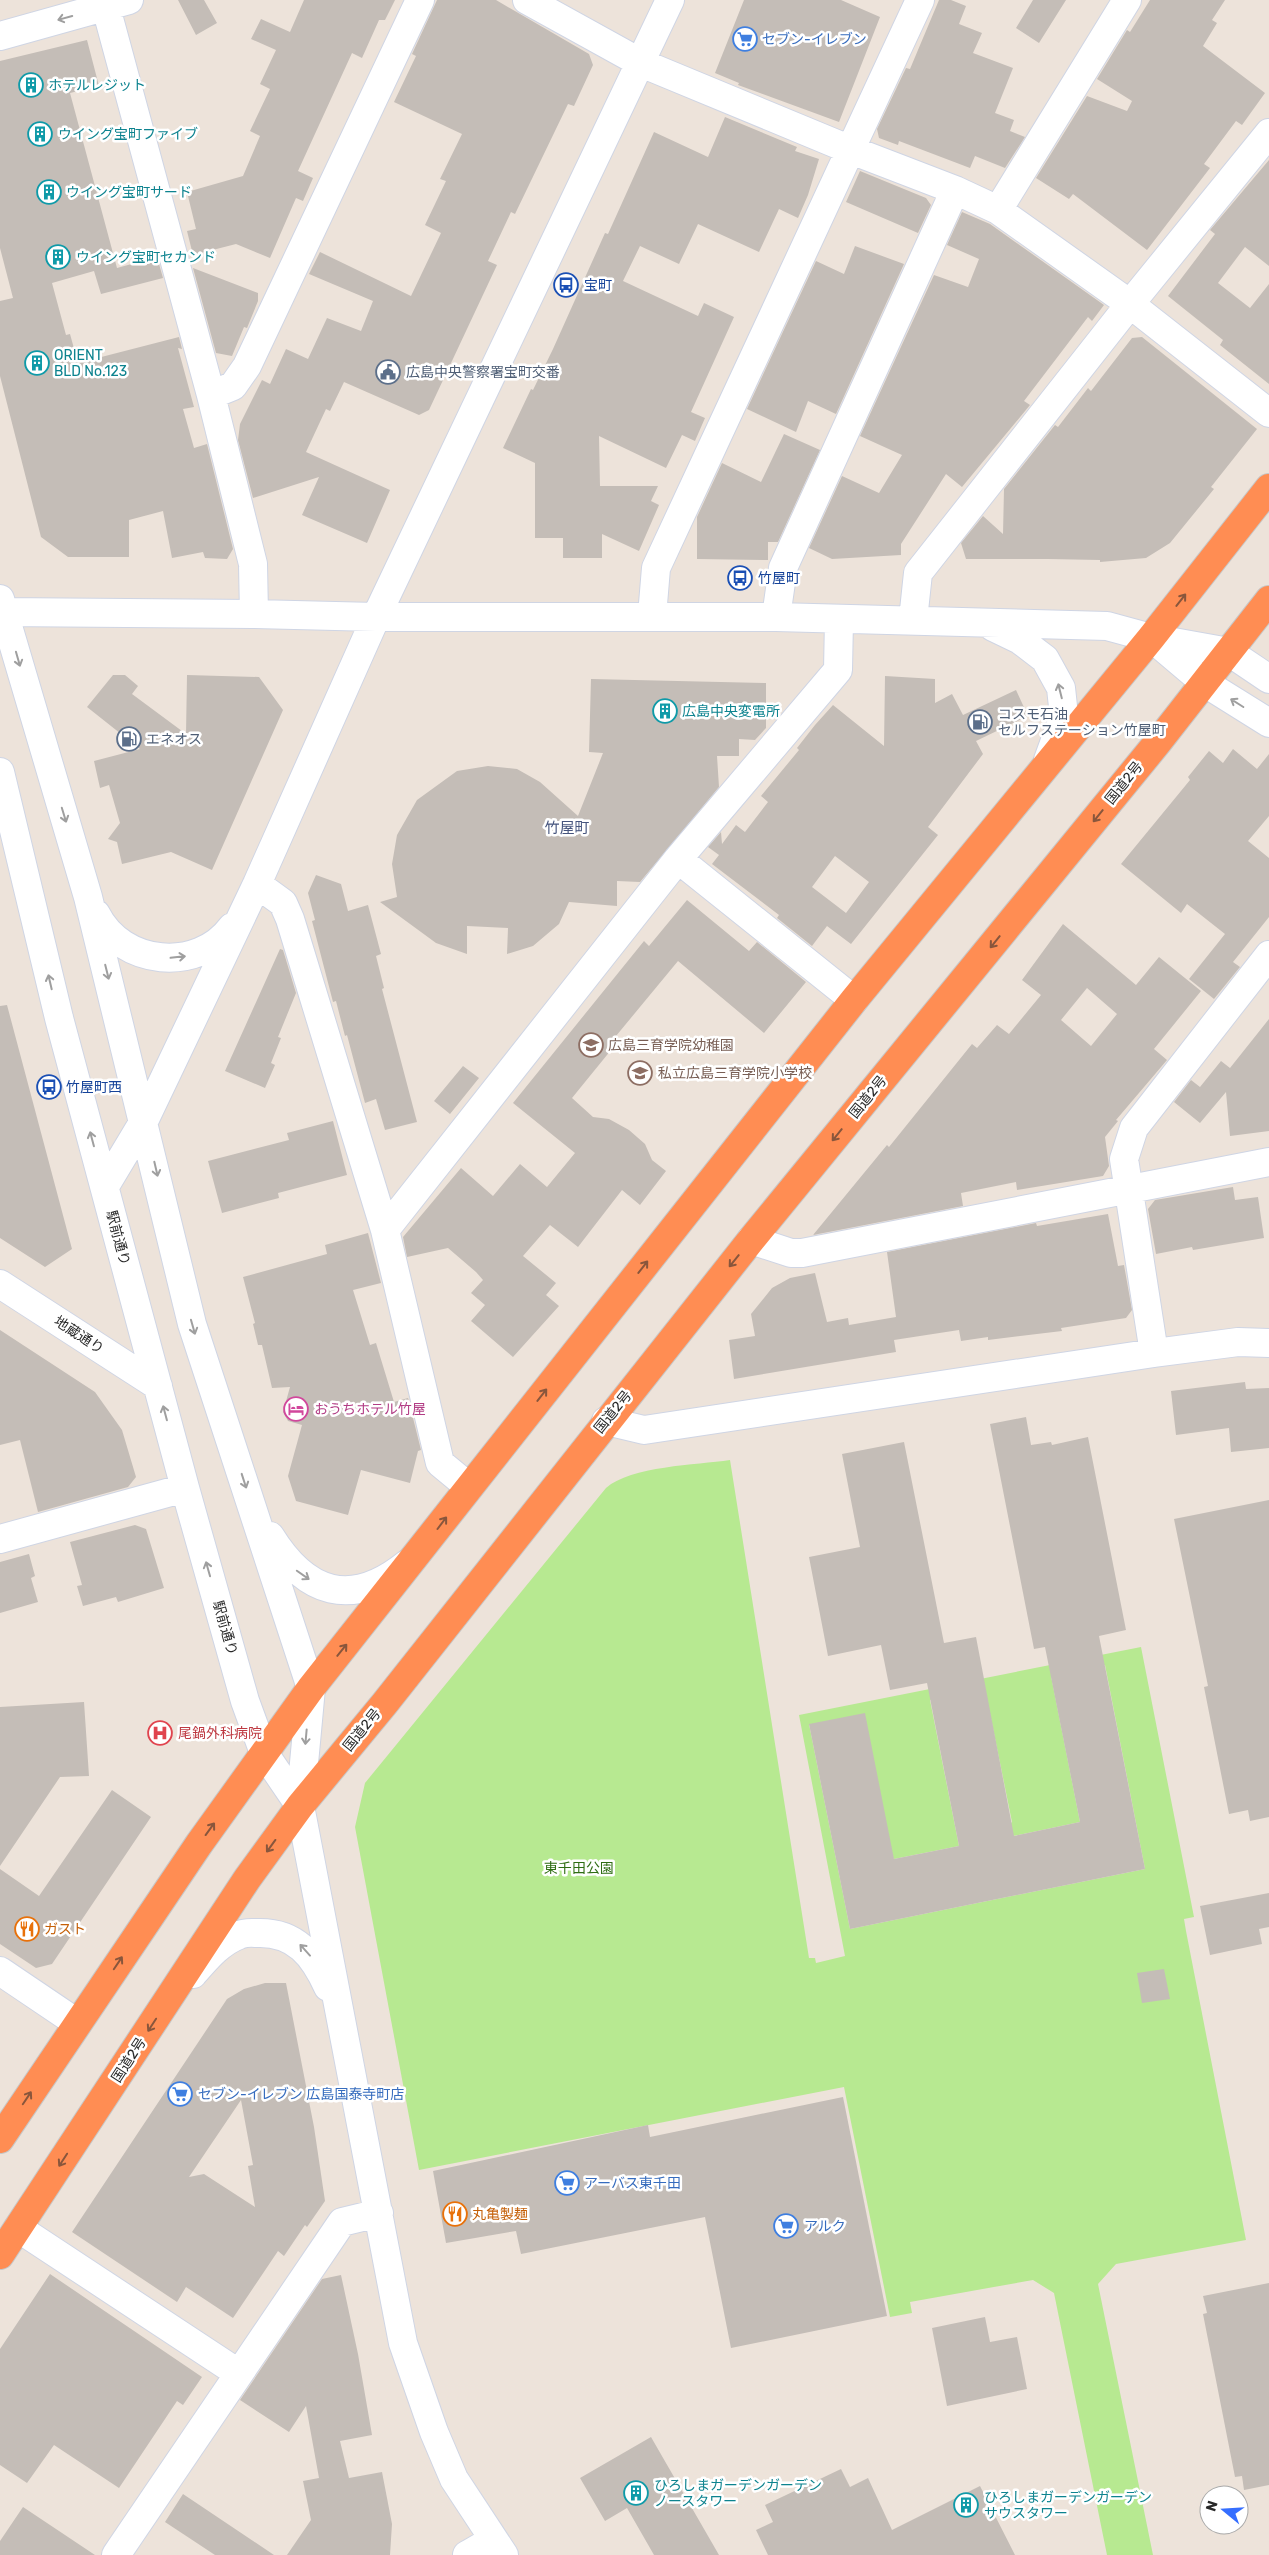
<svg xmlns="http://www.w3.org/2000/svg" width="1269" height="2555" viewBox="0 0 1269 2555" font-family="Rubik,'Noto Sans JP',sans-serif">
	<rect width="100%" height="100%" fill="#ede3da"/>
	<path fill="#b7e991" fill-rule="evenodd" d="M730,1460L809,1958H815L816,1963L845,1956L799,1715L1141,1647L1194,1917L1184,1919L1186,1931L1246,2240L1116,2264L1098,2284L1153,2555H1107L1054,2293L1033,2280L910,2302L912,2313L890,2317L844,2087L419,2170L355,1827L365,1783L606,1488C631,1466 696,1465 730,1460ZM1105,1665L1145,1869L850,1929L809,1724L894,1859L959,1846L930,1700L985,1689L1012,1822L994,1840L1080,1822L1051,1676Z"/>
	<path fill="#c4bdb7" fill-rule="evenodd" d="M178,0H204L217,23L196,35Z
		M304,0H395L385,20H379L362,58L352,53L298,171L313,178L303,201L296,198L270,258L236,244L193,255L187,231L196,229L187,192L243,176L260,136L250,131L270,89L260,84L276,50L251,39L261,19L290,32Z
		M437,0H496L589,54L593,65L574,106L568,104L515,214L511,212L488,261L497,265L429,410L419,415L344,382L330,411L326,409L306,452L390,490L367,543L302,515L319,477L253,498L238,440L240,424L262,380L270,384L286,349L308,359L327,318L361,331L373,301L309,274L320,252L411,296L441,233L425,225L446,181L440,179L462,134L394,102L416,56L412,54Z
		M744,0H841L880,17L839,122L738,85L739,83L715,73Z
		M939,0H951L966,6L959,24L982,33L973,53L1013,68L995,113L1014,120L1010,131L1025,137L1005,168L975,156L970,168L899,141L898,145L879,138L877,129L906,68L910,69Z
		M1033,0H1066L1039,43L1016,28Z
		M1150,0H1225L1212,20L1217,23L1203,46L1265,93L1242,125L1236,121L1204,164L1210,168L1147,250L1073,194L1069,199L1036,178L1087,96L1127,111L1132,101L1097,79L1127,30L1130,32Z
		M87,40L99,86L70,93L117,268L157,257L163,278L101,294L94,271L52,283L66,335L70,334L78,363L179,337L182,349L178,348L194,407L183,409L194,448L207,444L233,549L227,559L205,558L203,552L172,558L163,511L129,520V557H68L41,537L0,376V301L13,298L0,248V61Z
		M725,117L797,147L795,151L819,159L808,195L798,218L779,209L759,252L698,224L679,264L640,246L623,281L698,316L704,303L734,317L691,412L705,418L695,441L682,435L666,468L599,436L600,486H658L651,501L659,505L639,551L602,534V558H563V538H535V463L503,448L531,389L533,390L553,349L605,233L608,234L654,132L708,157Z
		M1269,160V266L1245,247L1218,283L1250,308L1269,284V384L1220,345L1223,340L1168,296L1215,234L1210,230Z
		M860,171L926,198L931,205L918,233L846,202Z
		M962,212L990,224L1104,305L1092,321L1088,317L1024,401L1030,405L962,487L946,474L901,544V555L832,559L809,548L842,476L879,493L902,455L860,436L934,275L968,287L979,259L947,245Z
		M855,246L904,264L836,414L808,401L796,432L747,409L816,261L844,274Z
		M193,268L258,293V301L247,328L244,327L232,356L216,353Z
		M1142,337L1257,429L1211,487L1214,489L1170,543L1146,558L1100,562V560L1048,559H966L961,543L983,516L1003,534L1004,489L1055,425L1058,427L1088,388L1091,391L1132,338Z
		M784,434L820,450L778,542H768V560L697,559V517L722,463L761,482Z
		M113,675H125L138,686L132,694L186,734L187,675L259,677L283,710L212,870L171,852L122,864L117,842L108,839L120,823L109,785L100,788L94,761L140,749L87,707Z
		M885,676L935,679V703L952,694L963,715L1016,690L1028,716L976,741L983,754L928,827L938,835L851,944L827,926L812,946L777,918L779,915L712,864L719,855L708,847L721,832L722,844L736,825L745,832L768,802L761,796L799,750L797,748L815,725L833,705L884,746ZM835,856L869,882L846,913L812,887Z
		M591,679L766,683V728L755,740L739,739V756H717L719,787L640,882L617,881V906L569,902L559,924L533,946L507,954L508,928L467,926V954L436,943L380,902L397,897L392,864L397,835L417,800L457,771L488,766L517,769L540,782L578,816L603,753L589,752Z
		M1233,749L1257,769L1269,754V816L1248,841L1269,858V917L1233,962L1240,967L1214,999L1189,979L1225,934L1187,904L1181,913L1121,864L1190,780L1188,777L1209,751L1223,763Z
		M316,875L341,884L348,911L368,905L381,954L376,956L384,988L382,989L417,1122L385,1130L376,1099L365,1103L347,1035L345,1036L336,1001L333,1002L312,921L315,920L308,893Z
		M687,900L749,951L757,942L806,982L764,1033L678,961L616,1036L620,1039L572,1098L593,1117L609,1119L629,1130L645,1144L652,1160L666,1171L640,1205L622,1190L578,1247L550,1225L523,1256L556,1283L546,1295L559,1306L513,1357L471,1321L485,1305L471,1293L483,1280L476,1272L448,1248L407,1257L403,1237L461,1168L493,1196L520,1164L547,1187L575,1153L513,1103L644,941L649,946Z
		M1063,924L1136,985L1159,957L1201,991L1154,1049L1167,1060L1116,1120L1118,1121L1105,1137L1109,1166L1103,1176L1017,1190L1016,1182L961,1193L963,1206L813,1235L887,1145L889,1147L972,1044L977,1048L997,1025L1009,1034L1041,995L1022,980ZM1087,988L1117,1014L1091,1046L1061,1020Z
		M280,949L283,950L296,993L278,1037L281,1038L271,1063L275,1065L265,1088L225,1071Z
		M7,1005L72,1249L45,1267L0,1238V1006Z
		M1269,1019V1131L1230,1136L1226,1092L1200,1123L1174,1102L1191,1080L1200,1087L1221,1061L1230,1068Z
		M463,1066L479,1078L450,1114L434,1101Z
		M333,1121L347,1175L278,1193L279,1198L222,1213L208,1161L289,1140L287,1133Z
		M1233,1187L1235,1200L1258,1197L1264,1238L1193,1250L1192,1247L1156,1254L1148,1209L1155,1200Z
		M1108,1214L1118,1266L1124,1265L1132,1310L1126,1318L1061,1328L1062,1331L988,1340V1337L961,1341L959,1330L894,1340L896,1352L734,1379L729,1340L755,1336L751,1314L772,1288L790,1278L815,1273L827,1322L848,1318L849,1325L896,1317L887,1252L1036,1223L1037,1226Z
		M368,1233L381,1283L353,1290L370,1345L376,1343L394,1402L408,1398L421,1450L418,1451L410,1483L361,1470L348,1515L296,1501L288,1476L302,1425L288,1421L283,1412L290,1387L272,1388L262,1345H258L253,1324L255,1323L243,1277L327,1254L325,1245Z
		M0,1330L95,1392L122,1430L136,1477L128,1487L38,1512L20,1440L0,1445Z
		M1245,1382L1246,1389L1269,1388V1448L1231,1452L1229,1428L1176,1435L1171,1391Z
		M1026,1417L1031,1445L1051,1442L1052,1445L1088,1437L1126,1630L1099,1636L1145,1869L850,1929L809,1724L865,1713L894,1859L959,1846L927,1683L890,1690L881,1645L828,1656L809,1557L860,1547L842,1454L904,1442L944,1643L976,1637L1014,1836L1080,1822L1045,1647L1034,1649L990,1424Z
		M1269,1500V1817L1250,1821L1248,1810L1229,1814L1204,1687L1208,1686L1174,1519Z
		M135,1525L146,1529L164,1588L118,1602L116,1597L83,1606L77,1586L82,1585L70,1542Z
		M29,1554L35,1576L31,1578L38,1602L0,1613V1562Z
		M84,1702L89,1776L60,1777L0,1866V1707Z
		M112,1790L151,1817L52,1964L36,1968L0,1944V1869L39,1896Z
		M1269,1893V1927L1259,1929L1262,1944L1210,1955L1200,1906Z
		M1164,1969L1170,1999L1142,2003L1137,1973Z
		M265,1983H286L314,2127L325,2201L307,2227L305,2225L284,2256L278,2251L233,2318L186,2287L177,2302L72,2232L227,1999L244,1989ZM241,2100L253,2165L248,2166L255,2207L204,2174L189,2177Z
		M843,2097L887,2316L731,2348L705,2217L521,2254L516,2231L446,2243L433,2171L648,2125L650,2137Z
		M50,2274L202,2377L183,2405L177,2401L119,2488L54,2445L27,2483L0,2465V2349Z
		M341,2275L358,2354L372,2435L340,2441L349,2478L382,2472L392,2524L390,2555H287L311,2520L303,2481L319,2478L306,2406L289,2432L240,2400L322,2279Z
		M1269,2283V2485L1244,2490L1242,2476L1235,2477L1203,2314L1207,2313L1203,2296Z
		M985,2317L990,2342L1017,2337L1027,2389L947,2406L932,2328Z
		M651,2437L719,2555H654L627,2508L605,2521L580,2478Z
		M841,2469L850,2487L868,2478L892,2530L980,2486L1015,2555H768L756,2530L773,2522L765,2505Z
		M183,2494L274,2555H215L165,2522Z
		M23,2507L95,2555H0V2541Z"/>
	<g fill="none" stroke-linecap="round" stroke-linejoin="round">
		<g stroke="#cfd5e4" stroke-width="30">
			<path id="minor" d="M104,0L211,395L253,564L254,614
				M527,0L641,63L851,150L955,190L998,210L1130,304L1269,413
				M0,36L129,0
				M998,210L1127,0
				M211,395L233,386L247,366L420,0
				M0,599L88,897L192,1324L311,1688L300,1806L403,2343L434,2432L454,2479L504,2555
				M0,612L254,614L376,617H776L1107,626L1151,638L1229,652L1269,679
				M652,616L656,568L920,0
				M776,617L783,568L955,190
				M913,620L918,573L1130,304L1269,133
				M993,627L1020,640L1045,659L1061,688L1064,716L1048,760
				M1153,639L1205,683L1269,723
				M0,772L59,1018L185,1488L245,1701L264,1753L300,1806
				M678,859L854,1000
				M257,884L283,903L290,919L385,1230L440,1463L469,1487
				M96,914C122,966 198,973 232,927
				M105,1186L144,1121L257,884L376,617L670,0
				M385,1230L678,859L838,670L839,620
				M751,1240L791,1253H802L1269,1162
				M0,1284L158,1386
				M1154,1353L1124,1159L1134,1128L1269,955
				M606,1421L644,1430L1154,1353L1238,1342L1269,1343
				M270,1536C306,1594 351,1609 407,1564
				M0,1539L185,1488
				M0,1971L77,2023
				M193,1974C206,1959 220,1942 239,1935C245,1932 253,1933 258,1933C296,1932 314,1956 328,1987
				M18,2228L238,2373
				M116,2555L342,2222L379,2213
				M467,2555L493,2540"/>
		</g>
		<g stroke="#c7c7c7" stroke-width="30">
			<path id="highway" d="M0,2139L199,1844L311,1688L854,1000L1151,638L1269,488
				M0,2255L247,1879L300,1806L385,1703L751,1240L1158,742L1269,600"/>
		</g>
		<use href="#minor" stroke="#fff" stroke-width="28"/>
		<use href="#highway" stroke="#ff8d53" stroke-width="28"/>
	</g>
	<defs><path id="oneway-shaft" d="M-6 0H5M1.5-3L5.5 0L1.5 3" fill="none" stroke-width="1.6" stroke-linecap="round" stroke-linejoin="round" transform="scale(1.25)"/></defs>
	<g stroke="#9f9f9f">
		<use href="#oneway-shaft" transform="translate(65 18) rotate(165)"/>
		<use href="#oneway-shaft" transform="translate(18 659) rotate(74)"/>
		<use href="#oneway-shaft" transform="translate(1060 691) rotate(-104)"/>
		<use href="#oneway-shaft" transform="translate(1237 703) rotate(-148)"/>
		<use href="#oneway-shaft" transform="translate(64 815) rotate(73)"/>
		<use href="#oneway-shaft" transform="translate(178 957) rotate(-6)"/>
		<use href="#oneway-shaft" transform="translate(107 972) rotate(76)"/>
		<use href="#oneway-shaft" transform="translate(50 982) rotate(-103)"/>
		<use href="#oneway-shaft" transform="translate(92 1139) rotate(-105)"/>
		<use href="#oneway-shaft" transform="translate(156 1169) rotate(77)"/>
		<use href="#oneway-shaft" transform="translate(193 1327) rotate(74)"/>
		<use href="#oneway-shaft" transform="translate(165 1413) rotate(-105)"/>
		<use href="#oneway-shaft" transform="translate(244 1481) rotate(72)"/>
		<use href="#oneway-shaft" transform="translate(208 1569) rotate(-106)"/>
		<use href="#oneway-shaft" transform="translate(303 1575) rotate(35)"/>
		<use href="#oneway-shaft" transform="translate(306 1737) rotate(95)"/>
		<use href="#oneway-shaft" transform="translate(305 1950) rotate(-132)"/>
	</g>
	<g stroke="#89563c">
		<use href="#oneway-shaft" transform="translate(1181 600) rotate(-52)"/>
		<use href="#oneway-shaft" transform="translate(1098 816) rotate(129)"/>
		<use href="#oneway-shaft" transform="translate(995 942) rotate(129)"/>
		<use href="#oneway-shaft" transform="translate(837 1135) rotate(129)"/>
		<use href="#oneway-shaft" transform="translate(734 1261) rotate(129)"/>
		<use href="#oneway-shaft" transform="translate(643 1267) rotate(-52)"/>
		<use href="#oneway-shaft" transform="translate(542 1395) rotate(-52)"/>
		<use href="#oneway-shaft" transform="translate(442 1523) rotate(-53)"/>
		<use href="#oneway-shaft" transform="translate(342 1650) rotate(-51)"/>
		<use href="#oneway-shaft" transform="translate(210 1829) rotate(-54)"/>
		<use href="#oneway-shaft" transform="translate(271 1846) rotate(126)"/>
		<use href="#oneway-shaft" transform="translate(118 1963) rotate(-56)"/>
		<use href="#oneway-shaft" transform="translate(152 2025) rotate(123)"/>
		<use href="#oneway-shaft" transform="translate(27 2098) rotate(-56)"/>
		<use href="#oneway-shaft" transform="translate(63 2160) rotate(123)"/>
	</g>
	<defs>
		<g id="supermarket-ring" transform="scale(1.25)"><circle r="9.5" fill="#fff" stroke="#3f7fe0" stroke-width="1.5"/><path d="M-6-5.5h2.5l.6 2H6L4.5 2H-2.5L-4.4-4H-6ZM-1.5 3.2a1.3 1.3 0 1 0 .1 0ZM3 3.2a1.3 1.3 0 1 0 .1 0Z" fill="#3f7fe0"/></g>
		<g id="building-ring" transform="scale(1.25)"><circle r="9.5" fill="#fff" stroke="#0f9aa8" stroke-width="1.5"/><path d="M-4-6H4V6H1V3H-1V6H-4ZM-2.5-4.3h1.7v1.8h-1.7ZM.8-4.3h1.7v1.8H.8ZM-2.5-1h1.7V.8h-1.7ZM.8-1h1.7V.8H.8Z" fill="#0f9aa8"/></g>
		<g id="bus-ring" transform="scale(1.25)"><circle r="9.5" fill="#fff" stroke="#1a4fb4" stroke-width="1.5"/><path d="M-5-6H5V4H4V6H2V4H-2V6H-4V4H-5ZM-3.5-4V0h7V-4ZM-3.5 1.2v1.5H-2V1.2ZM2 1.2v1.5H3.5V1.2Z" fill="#1a4fb4"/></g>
		<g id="civic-ring" transform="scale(1.25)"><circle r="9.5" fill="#fff" stroke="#5c6f8a" stroke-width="1.5"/><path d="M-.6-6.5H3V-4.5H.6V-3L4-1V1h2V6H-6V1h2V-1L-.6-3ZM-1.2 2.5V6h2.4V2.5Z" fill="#5c6f8a"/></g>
		<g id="fuel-ring" transform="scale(1.25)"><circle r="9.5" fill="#fff" stroke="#5c6f8a" stroke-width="1.5"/><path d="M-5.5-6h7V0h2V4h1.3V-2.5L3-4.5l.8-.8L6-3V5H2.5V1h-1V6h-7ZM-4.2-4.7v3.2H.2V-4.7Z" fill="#5c6f8a"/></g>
		<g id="school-ring" transform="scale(1.25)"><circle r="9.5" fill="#fff" stroke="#8d6e63" stroke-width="1.5"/><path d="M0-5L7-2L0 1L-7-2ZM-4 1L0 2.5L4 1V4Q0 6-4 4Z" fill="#8d6e63"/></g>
		<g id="hotel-ring" transform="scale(1.25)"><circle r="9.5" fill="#fff" stroke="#d1479c" stroke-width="1.5"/><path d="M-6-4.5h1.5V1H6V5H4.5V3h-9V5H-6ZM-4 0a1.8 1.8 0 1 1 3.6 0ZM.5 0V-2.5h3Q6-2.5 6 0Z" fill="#d1479c"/></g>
		<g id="hospital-ring" transform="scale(1.25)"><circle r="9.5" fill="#fff" stroke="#e0444e" stroke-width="1.5"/><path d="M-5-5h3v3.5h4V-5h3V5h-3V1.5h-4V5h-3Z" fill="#e0444e"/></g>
		<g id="restaurant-ring" transform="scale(1.25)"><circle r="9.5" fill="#fff" stroke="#e8710a" stroke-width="1.5"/><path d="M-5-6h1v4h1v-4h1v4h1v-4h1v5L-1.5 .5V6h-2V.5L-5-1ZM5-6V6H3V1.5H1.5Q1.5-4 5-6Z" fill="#e8710a"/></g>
	</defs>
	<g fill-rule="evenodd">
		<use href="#supermarket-ring" x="745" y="39"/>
		<use href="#building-ring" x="31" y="85"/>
		<use href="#building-ring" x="40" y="134"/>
		<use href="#building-ring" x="49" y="192"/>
		<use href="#building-ring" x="58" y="257"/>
		<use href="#bus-ring" x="566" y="285"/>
		<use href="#building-ring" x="37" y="363"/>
		<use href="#civic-ring" x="388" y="372"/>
		<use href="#bus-ring" x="740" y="578"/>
		<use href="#building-ring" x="665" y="711"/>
		<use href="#fuel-ring" x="980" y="722"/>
		<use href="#fuel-ring" x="129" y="739"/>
		<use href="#school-ring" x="591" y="1045"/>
		<use href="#school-ring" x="640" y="1073"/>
		<use href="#bus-ring" x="49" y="1087"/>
		<use href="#hotel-ring" x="296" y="1409"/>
		<use href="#hospital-ring" x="160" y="1733"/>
		<use href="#restaurant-ring" x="27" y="1929"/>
		<use href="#supermarket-ring" x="180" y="2094"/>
		<use href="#supermarket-ring" x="567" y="2183"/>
		<use href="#restaurant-ring" x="455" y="2214"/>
		<use href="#supermarket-ring" x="786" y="2226"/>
		<use href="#building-ring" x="636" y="2493"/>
		<use href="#building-ring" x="966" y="2505"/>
	</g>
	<g text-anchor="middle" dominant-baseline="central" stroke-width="5" stroke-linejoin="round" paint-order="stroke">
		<g font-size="14" fill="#366cbe" stroke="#fff" text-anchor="start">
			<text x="762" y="39">セブン-イレブン</text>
			<text x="198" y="2094">セブン-イレブン 広島国泰寺町店</text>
			<text x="584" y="2183">アーバス東千田</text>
			<text x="804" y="2226">アルク</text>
		</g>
		<g font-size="14" fill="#0d838f" stroke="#fff" text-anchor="start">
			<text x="48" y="85">ホテルレジット</text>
			<text x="58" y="134">ウイング宝町ファイブ</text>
			<text x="66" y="192">ウイング宝町サード</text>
			<text x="76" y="257">ウイング宝町セカンド</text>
			<text x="54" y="355">ORIENT<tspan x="54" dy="16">BLD No.123</tspan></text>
			<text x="682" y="711">広島中央変電所</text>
			<text x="654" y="2485">ひろしまガーデンガーデン<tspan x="654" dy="16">ノースタワー</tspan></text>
			<text x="984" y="2497">ひろしまガーデンガーデン<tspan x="984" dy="16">サウスタワー</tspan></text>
		</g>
		<g font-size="14" fill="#164399" stroke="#fff" text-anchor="start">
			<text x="584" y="285">宝町</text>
			<text x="758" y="578">竹屋町</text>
			<text x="66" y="1087">竹屋町西</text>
		</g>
		<g font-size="14" fill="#4e5e75" stroke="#fff" text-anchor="start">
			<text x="406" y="372">広島中央警察署宝町交番</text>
			<text x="998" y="714">コスモ石油<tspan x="998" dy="16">セルフステーション竹屋町</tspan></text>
			<text x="146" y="739">エネオス</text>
		</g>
		<g font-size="14" fill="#292929" stroke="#fff">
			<text transform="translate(1124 783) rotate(-51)">国道2号</text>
			<text transform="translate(868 1097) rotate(-51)">国道2号</text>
			<text transform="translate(118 1238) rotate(75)">駅前通り</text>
			<text transform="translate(79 1335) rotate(33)">地蔵通り</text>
			<text transform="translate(613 1412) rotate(-51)">国道2号</text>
			<text transform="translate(225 1628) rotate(74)">駅前通り</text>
			<text transform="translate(362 1730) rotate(-51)">国道2号</text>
			<text transform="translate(129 2060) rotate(-57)">国道2号</text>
		</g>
		<g font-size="14" fill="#785e54" stroke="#fff" text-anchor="start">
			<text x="608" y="1045">広島三育学院幼稚園</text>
			<text x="658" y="1073">私立広島三育学院小学校</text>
		</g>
		<g font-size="14" fill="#b23c85" stroke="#fff" text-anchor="start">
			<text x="314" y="1409">おうちホテル竹屋</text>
		</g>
		<g font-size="14" fill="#be3a42" stroke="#fff" text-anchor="start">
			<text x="178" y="1733">尾鍋外科病院</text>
		</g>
		<g font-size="14" fill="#2e6d13" stroke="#fff">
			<text x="579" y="1868">東千田公園</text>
		</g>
		<g font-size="14" fill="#c56008" stroke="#fff" text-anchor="start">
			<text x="44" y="1929">ガスト</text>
			<text x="472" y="2214">丸亀製麺</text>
		</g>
		<g font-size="15" fill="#46557e" stroke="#fff">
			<text x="567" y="828">竹屋町</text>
		</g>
	</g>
	<g transform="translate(1224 2510) rotate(288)"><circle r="24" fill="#ffffff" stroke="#a9a9a9"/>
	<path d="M0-4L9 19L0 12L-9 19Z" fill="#356eff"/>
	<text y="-8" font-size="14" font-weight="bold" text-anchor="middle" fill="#292929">N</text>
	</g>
</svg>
